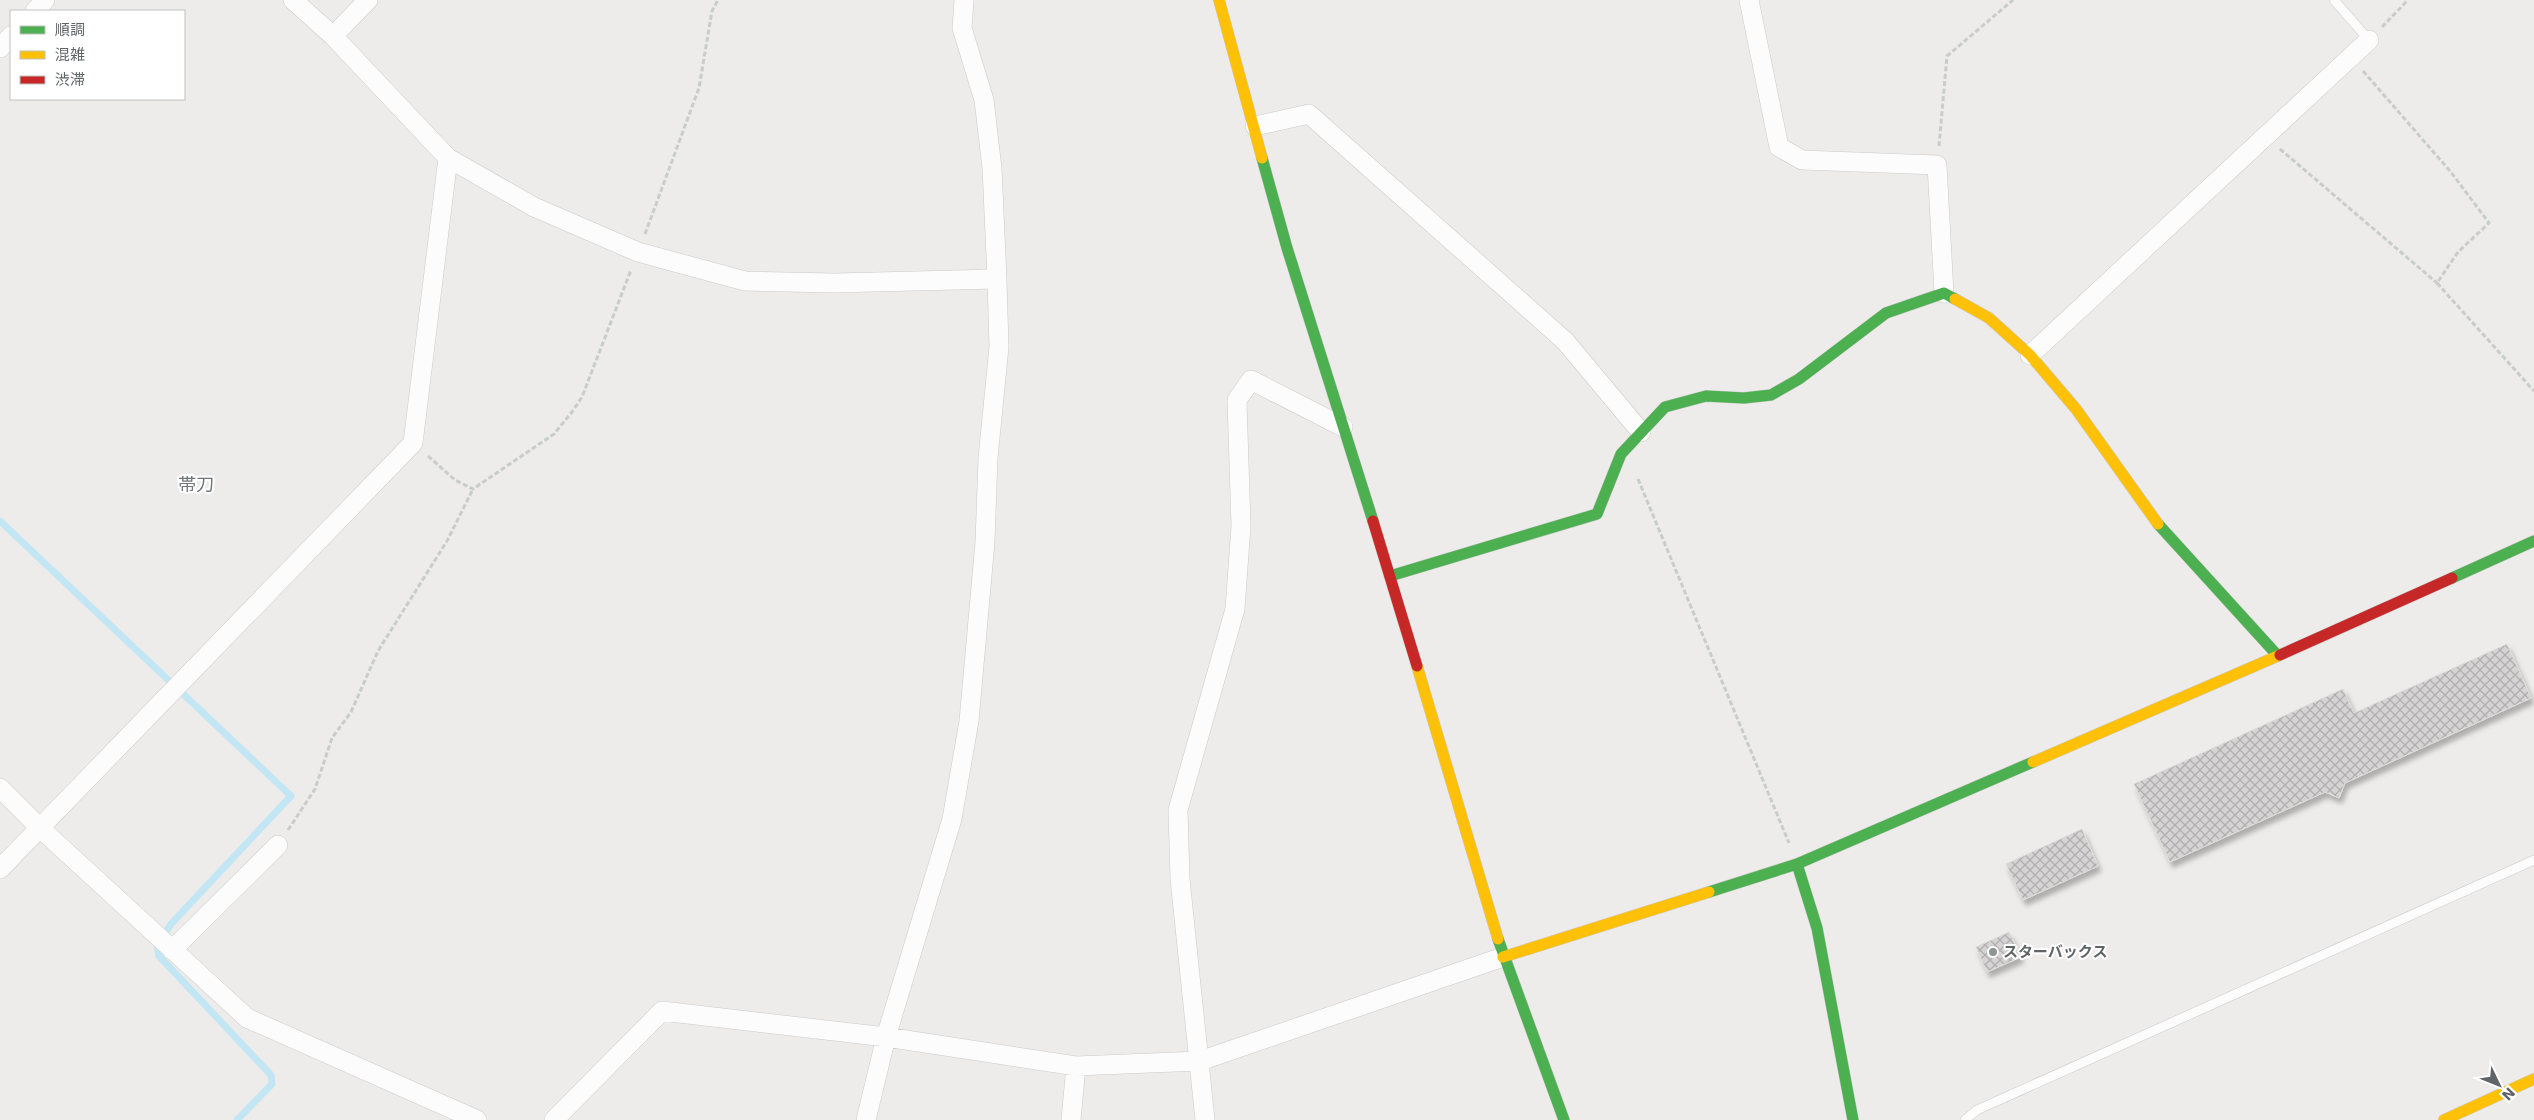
<svg xmlns="http://www.w3.org/2000/svg" width="2534" height="1120" viewBox="0 0 2534 1120" font-family="'DejaVu Sans','Noto Sans JP',sans-serif">
	<defs>
		<pattern id="building-cross-hatch" width="8" height="8" patternUnits="userSpaceOnUse" patternTransform="scale(1.25)"><rect width="8" height="8" fill="#d5d3d3"/><path d="M0 0l8 8M0 8l8-8" fill="none" stroke="#b0afaf"/></pattern>
		<filter id="shadow"><feDropShadow dx="3" dy="5.5" stdDeviation="2.5" flood-color="#0004"/></filter>
	</defs>
	<rect width="100%" height="100%" fill="#eeecea"/>
	<g fill="none" stroke-linecap="round" stroke-linejoin="round">
		<path stroke="#c3e6f4" stroke-width="7" d="M0,521L291,796L171,924L157,945L159,956L271,1075L272,1084L237,1120"/>
	</g>
	<path fill="url(#building-cross-hatch)" stroke="#dedcd9" filter="url(#shadow)" d="M2507,644L2531,698L2345,783L2339,798L2325,792L2170,862L2134,784L2343,689L2354,713Z
		M2082,829L2098,866L2023,900L2006,864Z
		M2009,932L2021,957L1987,972L1976,947Z"/>
	<g fill="none" stroke-linecap="round" stroke-linejoin="round">
		<g stroke="#cbcaca" stroke-width="10">
			<path id="lane" d="M2334,0L2369,40
				M1965,1120L1977,1110L2534,860"/>
		</g>
		<g stroke="#cbcaca" stroke-width="20">
			<path id="street" d="M293,0L333,36L448,158L534,207L638,252L745,281L834,283L997,279
				M1749,0L1779,147L1802,160L1937,165L1944,293
				M35,11L45,0
				M333,36L368,0
				M0,48L11,36
				M1255,126L1309,114L1565,341L1641,432
				M2030,355L2369,40
				M0,788L40,828L247,1018L477,1120
				M0,869L413,443L448,158
				M172,950L278,845
				M554,1120L662,1011L886,1037L1076,1066L1200,1061L1503,957
				M866,1120L886,1037L952,819L969,721L985,542L988,458L999,347L997,279L992,168L984,100L962,28L964,0
				M1071,1120L1076,1066
				M1205,1120L1180,879L1178,810L1235,609L1241,526L1237,400L1251,380L1343,427"/>
		</g>
		<g stroke="#c8c9c9" stroke-width="12">
			<path id="fast" d="M1262,158L1287,248L1373,521
				M2158,524L2278,656
				M1390,576L1597,514L1621,454L1665,407L1706,396L1744,398L1771,395L1799,379L1886,313L1944,293L1955,299
				M2452,578L2534,541
				M1797,864L1817,928L1853,1120
				M1709,892L1797,864L2033,762
				M1498,939L1564,1120"/>
		</g>
		<g stroke="#c8c9c9" stroke-width="12">
			<path id="slow" d="M1219,0L1262,158
				M1955,299L1989,318L2030,355L2076,409L2158,524
				M1417,666L1498,939
				M2033,762L2280,655
				M1503,957L1709,892
				M2444,1120L2534,1079"/>
		</g>
		<g stroke="#c8c9c9" stroke-width="12">
			<path id="jam" d="M1373,521L1417,666
				M2280,655L2452,578"/>
		</g>
		<path stroke="#c8cdcb" stroke-width="3" stroke-dasharray="5 2.5" stroke-linecap="butt" d="M2382,27L2408,0
			M2363,71L2450,171L2489,223L2458,252L2437,283L2534,391
			M1939,146L1947,56L2013,0
			M2280,149L2437,283
			M645,234L699,88L712,11L718,0
			M428,456L455,480L473,489L554,434L572,412L582,397L631,270
			M1638,479L1789,843
			M288,830L315,789L332,738L351,712L378,651L447,541L473,489"/>
		<use href="#lane" stroke="#fcfcfc" stroke-width="9"/>
		<use href="#street" stroke="#fcfcfc" stroke-width="19"/>
		<use href="#fast" stroke="#4caf50" stroke-width="11"/>
		<use href="#slow" stroke="#ffc107" stroke-width="11"/>
		<use href="#jam" stroke="#c62828" stroke-width="11"/>
	</g>
	<circle fill="#919495" stroke="#fff" stroke-width="2" cx="1993" cy="952" r="5"/>
	<g text-anchor="middle" dominant-baseline="central" stroke-width="4" stroke-linejoin="round" paint-order="stroke">
		<g font-size="15" font-weight="bold" fill="#5f6467" stroke="#fff" text-anchor="start">
			<text x="2003" y="952">スターバックス</text>
		</g>
		<g font-size="18" fill="#707679" stroke="#fff">
			<text x="196" y="484">帯刀</text>
		</g>
	</g>
	<rect x="10" y="10" width="175" height="90" fill="#ffffff" stroke="#bfc1c2"/>
	<rect x="20" y="26" width="25" height="8" fill="#4caf50" stroke="#bfc1c2"/>
	<text x="55" y="35" font-size="15" fill="#5f6467">順調</text>
	<rect x="20" y="51" width="25" height="8" fill="#ffc107" stroke="#bfc1c2"/>
	<text x="55" y="60" font-size="15" fill="#5f6467">混雑</text>
	<rect x="20" y="76" width="25" height="8" fill="#c62828" stroke="#bfc1c2"/>
	<text x="55" y="85" font-size="15" fill="#5f6467">渋滞</text>
	<g transform="translate(2499 1085) rotate(133)" stroke="#ffffff" stroke-width="4" paint-order="stroke">
	<path d="M0-4L9 19L0 12L-9 19Z" fill="#5f6467"/>
	<text y="-8" font-size="14" font-weight="bold" text-anchor="middle" fill="#5f6467">N</text>
	</g>
</svg>
